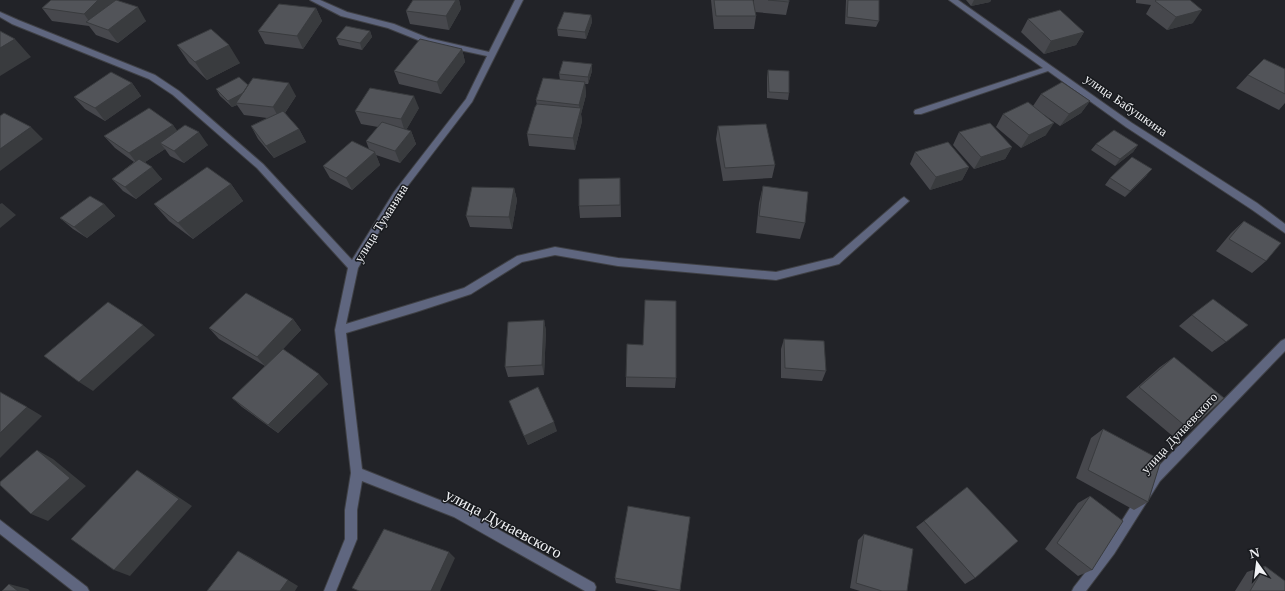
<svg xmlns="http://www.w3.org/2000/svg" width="1285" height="591" viewBox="0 0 1285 591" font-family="'Libre Baskerville',serif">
	<rect width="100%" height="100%" fill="#222328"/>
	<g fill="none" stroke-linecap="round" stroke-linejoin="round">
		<g stroke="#3f4045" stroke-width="2">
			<path id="minor" d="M310,0H320L347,12L394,24L428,38L489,52L515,0H523L472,102L400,196L358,268L346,324L464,288L517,256L555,247L618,258L776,272L833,258L901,199L904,197L909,201L839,264L776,280L618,266L555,255L522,262L471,294L416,312L346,333L362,469L462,509L594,583L596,587L595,591H585L454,517L362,481L357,510V539L336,591H324L345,539V510L351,473L335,330L348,268L257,168L173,95L149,79L12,24L0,17V12L18,20L155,75L179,91L263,164L352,260L394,192L466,99L487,56L423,42L388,28L341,16Z
				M949,0H958L1132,123L1257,203L1285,224V233L1251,209L1126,127L1048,71L921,114H915L914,112L915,110L1043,68Z
				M1285,339V351L1160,481L1114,554L1086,591H1072L1074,587L1106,546L1152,473L1281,341Z
				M0,520L87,587L89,591H73L0,534Z"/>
		</g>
		<use href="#minor" fill="#5f667f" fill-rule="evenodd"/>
	</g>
	<path fill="#47484d" d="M413,0H459L461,9L449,30L410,24L406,11Z
		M711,0H753L754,5V0H789V2L786,15L755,12L756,16L754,29H714Z
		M846,0H879V21L876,27L845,24Z
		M966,0H991L990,2L971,6Z
		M1136,0H1190L1193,23L1167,30L1146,14L1151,5L1136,3Z
		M116,1L146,21L118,43L96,35L89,26L52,21L42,8Z
		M316,8L322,21L303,49L265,44L258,31Z
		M591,15L592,22L586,39L558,36L557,29Z
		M1028,19L1084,32L1076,45L1044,54L1021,32Z
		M370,31L372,37L362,50L339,45L336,38Z
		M177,45L240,63L207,80L189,63Z
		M462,49L465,62L441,94L399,84L394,71Z
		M1285,69V103L1279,110L1236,88L1248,75Z
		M768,70L789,93L788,100L767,98V77Z
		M592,71L588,84H585L586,95L581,114L582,121L575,150L529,146L527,134L537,105L536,100L560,80L559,74Z
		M132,83L141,96L105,121L85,109L74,97Z
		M248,85L296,96L285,113L299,129L306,142L274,158L258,139L251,126L267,118L244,115L237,105L232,107L220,96L216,89Z
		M1041,94L1090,101L1081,113L1060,126L1043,114L1046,135L1021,148L996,127L1003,114L1033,106Z
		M419,108L406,130L411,131L416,144L400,163L376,155L380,165L352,190L330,178L323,166L369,149L366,141L378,127L361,124L355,111Z
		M173,125L177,131L208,145L184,163L170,156L165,149L145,162L162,179L136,199L123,191L112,179L134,162L115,148L104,136Z
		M718,126L775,165L772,178L723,181L716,139Z
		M959,132L1012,147L1005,159L974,169L953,145Z
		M1096,144L1138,145L1133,152L1115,166L1091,150Z
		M915,152L969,167L962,180L930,190L910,164Z
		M1147,175L1125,197L1105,185L1110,178Z
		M620,178L621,217L580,218L579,206Z
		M231,184L243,201L193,239L169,221L154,204Z
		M763,186L805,223L800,239L756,233L759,203Z
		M514,188L517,200L512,229L470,227L466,216Z
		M104,204L115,216L87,238L73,229L60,218Z
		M1244,221L1266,261L1252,273L1216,251L1231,233Z
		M1192,315L1226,342L1212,352L1179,326Z
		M293,319L301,330L283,349L328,384L278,433L242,407L232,398L265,366L219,339L209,328Z
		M544,320L546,331L544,375L508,377L505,367Z
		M784,339L826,371L822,381L781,378V349Z
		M643,345L676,378L675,388L626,387V377Z
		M1174,357L1190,430L1175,438L1126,397L1160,367Z
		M509,401L557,431L528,445Z
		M1103,429L1148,502L1134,510L1076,478L1091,438Z
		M1090,496L1092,570L1078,576L1045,549L1078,503Z
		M690,517L680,591H659L616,583L615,578Z
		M924,521L975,578L965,584L916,527Z
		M864,534L907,591H860L850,588L858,540Z
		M1265,566L1285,591H1235L1247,572Z"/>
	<path fill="#393b3e" d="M98,0H116L118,2L91,24L84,14Z
		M456,0H459L461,9L449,30L446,16Z
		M974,0H991L990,2L971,6Z
		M138,7L146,21L118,43L108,30Z
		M316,8L322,21L303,49L297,36Z
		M1202,10L1193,23L1167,30L1176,17Z
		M591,15L592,22L586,39L585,32Z
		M370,31L372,37L362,50L360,43Z
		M1084,32L1076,45L1044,54L1051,41Z
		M15,39L31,57L0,76V48Z
		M229,45L240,63L207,80L195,62Z
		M462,49L465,62L441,94L437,82Z
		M592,64V71L588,84V77Z
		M585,82L586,95L581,114L582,121L575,150L573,138L580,112L579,105Z
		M132,83L141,96L105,121L95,108Z
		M289,83L296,96L280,120L273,107Z
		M251,88L236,103L237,105L232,107L228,101Z
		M414,96L419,108L405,132L401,119Z
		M1090,101L1081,113L1060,126L1069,114Z
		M1054,123L1046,135L1021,148L1029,135Z
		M173,125L182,137L160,143L165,149L139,166L129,153Z
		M31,127L43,139L0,171V149Z
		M299,129L306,142L274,158L266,146Z
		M411,131L416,144L400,163L395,151Z
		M199,132L208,145L184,163L174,151Z
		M1138,145L1133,152L1115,166L1120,159Z
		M1012,147L1005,159L974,169L981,157Z
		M375,152L380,165L352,190L346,178Z
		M152,167L162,179L136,199L125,187Z
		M969,167L962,180L930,190L936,177Z
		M1152,169L1147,175L1125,197L1130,191Z
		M231,184L243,201L193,239L178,223Z
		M514,188L517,200L512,229L509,217Z
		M2,203L16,215L0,228V204Z
		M104,204L115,216L87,238L74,227Z
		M293,319L301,330L266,367L257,357Z
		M544,320L546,331L544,375L542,365Z
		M143,325L155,335L93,391L79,382Z
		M319,374L328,384L278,433L268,425Z
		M27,407L42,416L0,458V433Z
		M554,422L557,431L528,445L524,436Z
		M37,450L53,459L86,486L48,521L31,514Z
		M137,470L150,478L192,506L130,576L114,570Z
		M238,551L250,557L298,586L295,591H280Z
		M449,552L455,558L440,591H431Z
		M9,584L28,589L30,591H18Z"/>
	<path fill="#525459" stroke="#393b3e" d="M51,0H98L84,14L42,8Z
		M116,0L138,7L108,30L86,22Z
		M413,0H456L446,16L406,11Z
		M714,0H753L756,16H716Z
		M768,0H789V2Z
		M848,0H879V21L847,17Z
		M1156,0H1190L1202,10L1176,17L1155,1Z
		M279,4L316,8L297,36L258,31Z
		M1060,10L1084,32L1051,41L1028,19Z
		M564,12L591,15L585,32L557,29Z
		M346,26L370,31L360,43L336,38Z
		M211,29L229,45L195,62L177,45Z
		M0,31L15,39L0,48Z
		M420,39L462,49L437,82L394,71Z
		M1264,59L1285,69V94L1248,75Z
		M563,61L592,64L588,77L559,74Z
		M768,70L789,71V93L769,92Z
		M111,72L132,83L95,108L74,97Z
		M239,77L248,85L243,93L228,101L216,89Z
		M253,78L289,83L273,107L236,103Z
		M543,78L585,82L579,105L536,100Z
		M1062,82L1090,101L1069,114L1041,94Z
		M370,88L414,96L401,119L355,111Z
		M1028,102L1054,123L1029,135L1003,114Z
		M537,104L581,108L573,138L527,134L535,107Z
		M149,108L173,125L129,153L104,136Z
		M283,111L299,129L266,146L251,126Z
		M4,113L31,127L0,149V116Z
		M382,122L411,131L395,151L366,141Z
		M990,123L1012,147L981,157L959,132Z
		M766,124L775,165L725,168L718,126Z
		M185,125L199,132L174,151L160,143Z
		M1114,130L1138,145L1120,159L1096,144Z
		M352,141L375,152L346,178L323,166Z
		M948,142L969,167L936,177L915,152Z
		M1132,157L1152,169L1130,191L1110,178Z
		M139,159L152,167L125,187L112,179Z
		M207,167L231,184L178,223L154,204Z
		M620,178V205L579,206V179Z
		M763,186L808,192L805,223L759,216Z
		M472,187L514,188L509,217L466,216Z
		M90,196L104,204L74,227L60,218Z
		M1244,221L1281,243L1266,261L1229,239Z
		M246,293L293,319L257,357L209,328Z
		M1213,299L1248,325L1226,342L1192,315Z
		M645,300L676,301V378L626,377L627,344L643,345Z
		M108,302L143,325L79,382L44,356Z
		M544,320L542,365L505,367L508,322Z
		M784,339L824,341L826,371L785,368Z
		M283,349L319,374L268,425L232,398Z
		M1174,357L1224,398L1190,430L1139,387Z
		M538,387L554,422L524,436L509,401Z
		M0,392L27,407L0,433Z
		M1103,429L1161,460L1148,502L1088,470Z
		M37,450L70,478L31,514L0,485V482Z
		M137,470L179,499L114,570L71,539Z
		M967,487L1018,541L975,578L924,521Z
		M1090,496L1123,521L1092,570L1057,543Z
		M628,506L690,517L680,590L615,578Z
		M384,529L449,552L431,591H359L352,588Z
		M864,534L913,549L907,591H882L856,583Z
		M238,551L288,580L280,591H207Z
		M1265,566L1285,581V591H1250Z
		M9,584L18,591H2Z"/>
	<g text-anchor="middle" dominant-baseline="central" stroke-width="3" stroke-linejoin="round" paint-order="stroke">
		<g font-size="13" fill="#f1f2f5" stroke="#181a1e">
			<text transform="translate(1126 105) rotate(35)">улица Бабушкина</text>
			<text transform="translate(381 223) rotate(-58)">улица Туманяна</text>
			<text transform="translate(1179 433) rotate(-47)">улица Дунаевского</text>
		</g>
		<g font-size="16" fill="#f1f2f5" stroke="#181a1e">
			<text transform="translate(504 523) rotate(28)">улица Дунаевского</text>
		</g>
	</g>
	<g transform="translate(1257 563) rotate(346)" stroke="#181a1e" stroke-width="3" paint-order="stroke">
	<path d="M0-3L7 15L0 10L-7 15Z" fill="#f1f2f5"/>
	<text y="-6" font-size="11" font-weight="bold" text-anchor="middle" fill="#f1f2f5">N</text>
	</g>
</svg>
